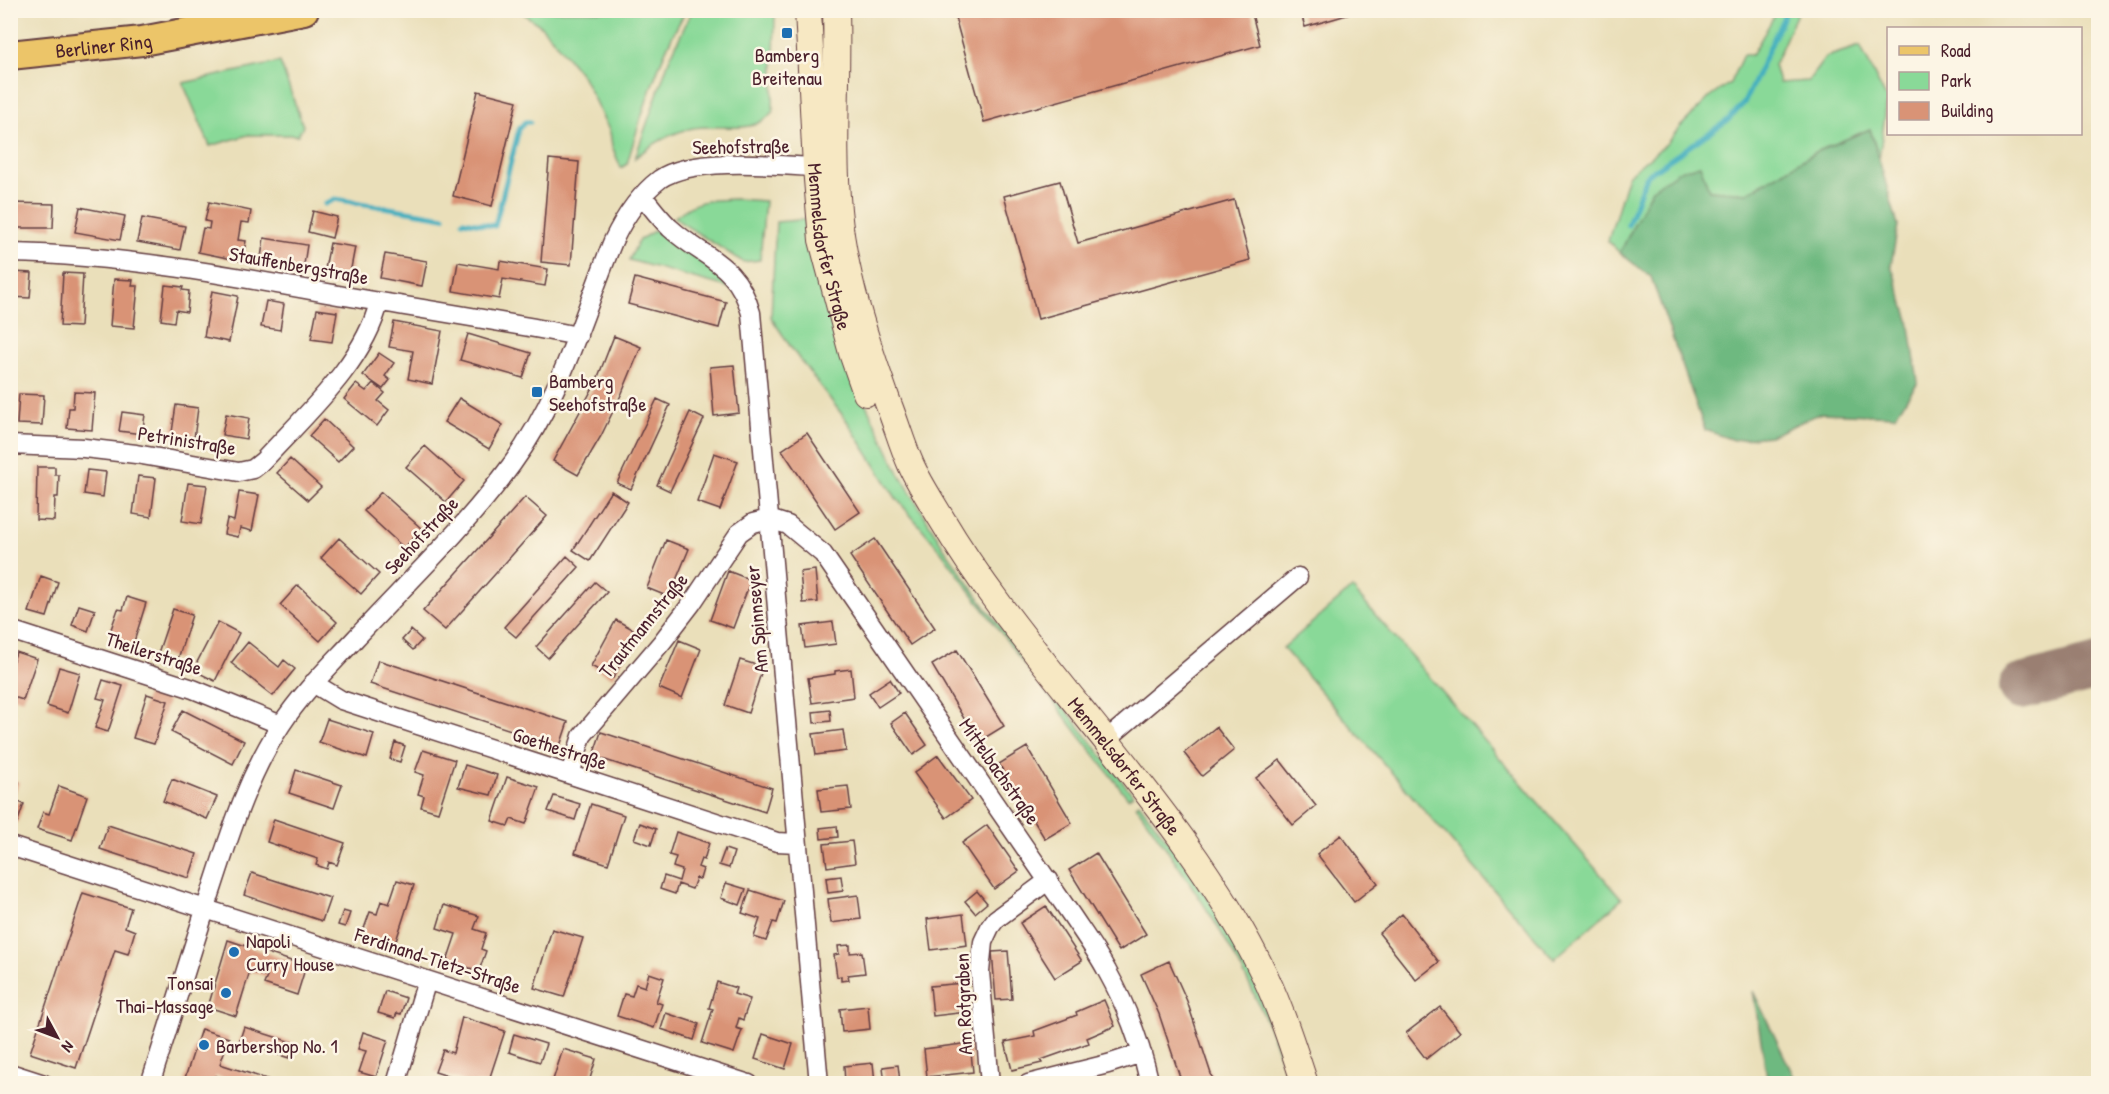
<svg xmlns="http://www.w3.org/2000/svg" width="2109" height="1094" viewBox="0 0 2109 1094" font-family="'Patrick Hand',sans-serif">
	<rect width="100%" height="100%" fill="#fcf5e5"/>
	<filter id="ink" filterUnits="userSpaceOnUse"><feTurbulence type="fractalNoise" baseFrequency=".0167" numOctaves="2"/><feDisplacementMap in="SourceGraphic" scale="12" xChannelSelector="R" yChannelSelector="G"/><feConvolveMatrix kernelMatrix="1 2 1 2 8 2 1 2 1" color-interpolation-filters="sRGB"/></filter>
	<filter id="wash" filterUnits="userSpaceOnUse"><feTurbulence type="fractalNoise" baseFrequency=".008" numOctaves="4" result="noise"/><feDisplacementMap in="SourceGraphic" scale="24" xChannelSelector="R" yChannelSelector="G"/><feGaussianBlur stdDeviation="1.35" result="paint"/><feColorMatrix in="noise" values="0 0 0 0 0 0 0 0 0 0 0 0 0 0 0 0 0 1.4 0 .05"/><feComposite in="paint" operator="in"/></filter>
	<g filter="url(#wash)">
		<rect width="100%" height="100%" fill="#eadfba"/>
		<path fill="#89d998" stroke="#6a7c62" stroke-width="1.5" d="M522,11H686C660,53 641,116 627,164L621,168L612,146L610,132L583,77L552,38L540,25L526,16Z
			M692,11H775L773,111C754,137 720,123 693,128C670,133 653,143 635,158L669,60Z
			M1777,11H1798L1774,65L1779,83L1808,81L1826,57L1860,46L1887,100L1879,159L1870,129L1816,152L1747,193L1709,190L1652,189L1620,253L1608,241L1628,175L1666,144L1681,126L1710,97L1730,83L1743,55H1752Z
			M280,62L303,126L298,135H248L210,146L183,83Z
			M735,199L765,201L760,260L743,262L680,222L675,217C697,199 708,200 735,199Z
			M811,219L860,392L900,475L944,548L986,608L1133,795L1128,798L1024,664L941,551L896,498L847,421L794,352L771,317L776,222Z
			M655,230L702,257L713,266L730,288L629,260L639,240Z
			M1352,588L1622,899L1554,959L1283,648Z
			M1139,803L1186,865L1223,922L1250,970L1295,1083H1288C1260,981 1197,891 1136,805Z"/>
		<path fill="#6eb980" stroke="#5c6c56" stroke-width="1.5" d="M1870,129L1898,225L1891,265L1909,320L1918,382L1895,416L1821,413L1770,436L1733,440L1705,430L1651,277L1620,253L1652,189L1679,171L1700,165L1709,190L1747,193L1816,152Z
			M1753,991L1797,1083H1768Z"/>
		<g fill="none" stroke-linecap="round" stroke-linejoin="round">
			<path stroke="#42afbf" stroke-width="5" d="M325,204L335,199L444,217
				M463,221L495,226L519,129L525,122H530
				M1628,225L1646,176L1728,120L1744,103L1787,10"/>
			<path stroke="#9a7f72" stroke-width="46" d="M2021,687L2098,667"/>
		</g>
		<g id="blocks">
			<path fill="#d99376" d="M953,10H1251L1260,45L984,122Z
				M1300,10H1361V11L1305,27Z
				M478,91L517,101L492,206L453,196Z
				M549,159L579,162L571,265L541,262Z
				M1060,181L1078,243L1234,200L1250,260L1038,319L1004,196Z
				M209,202L251,211L249,223L241,222L238,240L246,241L242,261L198,252L203,228L209,229L210,222L205,221Z
				M10,203L54,204L53,228H10Z
				M80,207L125,216L120,240L75,232Z
				M313,211L337,217L332,238L308,232Z
				M142,218L185,226L180,250L137,242Z
				M264,238L307,245L303,271L260,264Z
				M330,243L355,247L349,279L324,274Z
				M385,254L427,261L422,286L380,278Z
				M500,261L548,269L545,286L503,279L499,299L453,291L458,262L499,269Z
				M12,272L32,273L30,298L11,297Z
				M63,273L83,274L80,327L60,326Z
				M635,278L726,302L719,328L628,304Z
				M114,279L133,280L132,286H138L134,328L110,326Z
				M165,285L183,287L182,290L189,291L187,312L176,310L174,322L161,320Z
				M212,291L238,296L229,342L204,337Z
				M266,301L284,304L280,330L261,327Z
				M317,309L337,312L332,342L311,339Z
				M394,322L442,331L432,384L408,379L413,351L389,347Z
				M468,334L531,353L523,378L460,360Z
				M614,336L641,347L622,393L601,436L578,475L553,461L596,382Z
				M379,353L394,363L385,376L390,380L383,389L363,375Z
				M734,365L739,413L714,416L710,367Z
				M373,383L385,393L378,401L389,410L377,426L344,399L356,384L366,391Z
				M74,392L95,393L92,430L67,428L69,408H73Z
				M19,394L44,395L42,425L17,424Z
				M459,398L503,425L489,449L444,422Z
				M657,399L670,405L631,489L617,483Z
				M176,405L198,408L193,446L179,444L180,440L171,439Z
				M122,412L145,415L142,434L119,431Z
				M690,412L704,419L670,491L657,485Z
				M226,414L249,418L246,439L222,435Z
				M324,419L353,446L338,462L309,436Z
				M807,433L860,512L835,529L782,450Z
				M425,446L464,481L446,502L406,467Z
				M714,453L738,461L720,510L697,502Z
				M290,459L321,487L308,500L277,473Z
				M37,467H55V475H59L58,497H55L54,521L36,520Z
				M87,470L106,472L103,497L84,494Z
				M138,476L156,478L151,517L133,514Z
				M188,483L207,485L201,524L182,521Z
				M611,491L628,502L590,561L573,550Z
				M239,492L259,495L252,531L240,528L238,537L224,534L227,519L234,521Z
				M381,492L422,529L404,548L364,511Z
				M525,497L547,516L445,630L423,611Z
				M339,538L379,574L361,594L321,558Z
				M875,539L935,628L910,645L850,556Z
				M666,540L689,549L669,597L647,588Z
				M567,556L579,567L516,637L504,627Z
				M815,570L818,602L803,603L800,572Z
				M728,571L751,580L733,628L710,620Z
				M41,576L58,582L47,617L29,612Z
				M595,582L607,592L548,658L536,647Z
				M298,585L337,622L320,641L280,605Z
				M127,597L146,603L133,645L114,638L115,633L110,632L118,609L123,610Z
				M79,605L95,610L88,631L72,625Z
				M173,609L192,615L178,659L158,653Z
				M616,620L638,632L613,678L591,666Z
				M218,622L239,633L215,681L193,670Z
				M833,622L836,644L805,648L802,626Z
				M411,630L422,640L413,650L402,640Z
				M679,640L701,649L682,698L659,688Z
				M248,642L279,667L284,660L295,669L273,696L231,663Z
				M957,650L1004,726L978,742L932,665Z
				M16,652L37,659L23,700L10,696V670Z
				M378,660L568,722L560,746L370,684Z
				M740,660L763,667L748,713L725,705Z
				M59,667L80,673L68,713L47,706Z
				M851,669L854,697L812,703L808,678L835,674V671Z
				M890,679L899,693L878,707L869,693Z
				M103,680L123,686L108,732L95,728L105,700L97,698Z
				M147,694L168,701L154,744L133,738Z
				M183,710L244,741L233,764L171,732Z
				M830,710L831,721L814,723L813,712Z
				M905,713L927,745L913,755L891,723Z
				M327,719L374,734L367,758L319,742Z
				M1216,727L1234,750L1202,776L1184,753Z
				M843,730L846,751L816,755L813,734Z
				M601,732L772,788L765,812L593,756Z
				M395,742L405,746L400,762L390,759Z
				M1027,747L1072,823L1045,839L999,764Z
				M423,750L455,760L438,812L421,807L424,796L418,794L424,775L415,772Z
				M938,755L971,800L946,818L914,773Z
				M1280,760L1316,806L1293,825L1256,778Z
				M465,765L497,775L491,795L458,787Z
				M296,770L342,785L334,808L289,793Z
				M507,777L539,787L526,824L511,819L508,826L492,821Z
				M10,779L19,782L13,800L24,804L17,823L10,821Z
				M172,779L217,797L207,819L163,801Z
				M59,786L87,796L72,840L37,829L43,812L49,814Z
				M848,786L851,809L821,812L818,789Z
				M554,796L580,804L575,820L548,811Z
				M591,804L624,815L608,864L575,853Z
				M274,819L345,843L337,865L329,862L327,869L316,865L318,859L267,842Z
				M640,823L656,829L651,845L634,839Z
				M108,825L197,854L189,878L100,849Z
				M987,825L1019,871L994,889L962,843Z
				M837,826L838,837L821,839L820,828Z
				M676,832L709,843L704,860L701,859L698,867L703,869L700,879L696,878L692,889L678,884L675,894L660,889L664,876L679,881L682,870L673,867L676,857L669,855Z
				M1341,835L1378,883L1354,902L1317,854Z
				M852,841L855,863L827,867L824,844Z
				M725,849L734,852L729,868L719,865Z
				M1096,853L1146,934L1119,951L1069,870Z
				M252,873L330,898L322,921L244,895Z
				M841,876L843,891L828,893L826,878Z
				M397,880L414,885L395,944L362,934L370,912L377,914L381,901L389,904Z
				M726,883L746,889L740,905L721,898Z
				M750,890L784,901L777,923L773,922L766,941L754,937L760,919L742,913Z
				M977,891L987,903L975,913L965,901Z
				M83,893L131,908L125,927L135,931L128,954L115,950L76,1068L30,1053Z
				M858,895L861,919L831,923L828,899Z
				M444,905L479,916L474,929L486,933L481,949L486,951L479,971L447,961L456,934L437,928Z
				M1046,906L1082,961L1055,978L1020,923Z
				M343,911L350,913L345,927L338,925Z
				M963,914L967,945L931,950L927,919Z
				M1402,914L1439,962L1416,980L1379,933Z
				M552,929L583,938L564,997L534,988Z
				M228,940L306,966L297,995L264,984L267,977L250,971L236,1016L208,1007Z
				M850,945V953L862,952L865,973L848,975L849,980L841,981V976L837,977L834,955L839,954L838,946Z
				M1008,951L1012,999L996,1000L992,952Z
				M1169,961L1187,1001L1214,1083H1182L1159,1014L1141,974Z
				M649,973L664,978L656,1002L662,1004L654,1028L617,1016L624,994L632,996L636,984L645,987Z
				M717,982L736,988L734,994L750,999L743,1020L739,1018L736,1028L742,1030L734,1053L702,1043L713,1009L709,1008Z
				M964,983L967,1012L933,1016L930,986Z
				M385,991L406,998L401,1014L397,1013L395,1018L378,1013Z
				M1104,1000L1115,1026L1087,1038L1089,1043L1041,1060L1042,1063L1012,1070L1005,1042L1035,1036L1034,1031L1077,1015L1076,1012Z
				M868,1006L870,1029L842,1032L840,1009Z
				M1440,1007L1460,1032L1426,1059L1406,1033Z
				M666,1013L699,1024L694,1040L661,1029Z
				M462,1017L505,1031L488,1083H470L435,1072L443,1050L453,1053Z
				M244,1027L294,1043L289,1058L239,1042Z
				M201,1029L229,1038L220,1064L279,1083H238L216,1076L214,1083H190L184,1081Z
				M363,1032L388,1040L376,1077L359,1072L366,1051L358,1049Z
				M514,1034L546,1044L540,1062L509,1052Z
				M763,1034L793,1044L785,1069L755,1059Z
				M970,1043L973,1072L927,1077L924,1049Z
				M563,1049L596,1059L589,1082L584,1080L583,1083H552Z
				M873,1063L875,1083H845L844,1066Z
				M898,1065L900,1082L885,1083L883,1067Z"/>
		</g>
	</g>
	<g filter="url(#ink)">
		<use href="#blocks" fill-opacity="0" stroke="#623c40" stroke-width="1.5"/>
		<g fill="none" stroke-linecap="round" stroke-linejoin="round">
			<g stroke="#623c40" stroke-width="21">
				<path id="street" d="M643,196C651,207 660,218 670,228C704,259 737,262 751,313L819,1084
					M10,253C123,255 233,276 344,296C422,309 500,321 578,336
					M10,445L84,448L136,454L239,472L253,469L263,461C304,416 365,362 379,302
					M10,630L193,689L281,725
					M313,683L341,700L777,842L797,843
					M1106,740L1298,577
					M570,774L582,736L662,642L692,603L739,533L753,523L769,519L788,525L823,554L1072,916C1084,934 1097,952 1107,971C1126,1005 1141,1045 1150,1084
					M10,846L749,1084
					M10,1073L44,1084
					M150,1084C171,1020 190,955 211,892C230,834 248,775 281,725C302,693 329,667 355,639C408,582 466,527 512,464C561,397 582,317 613,241C624,218 639,195 660,179C694,155 787,166 828,168
					M396,1084L427,980
					M990,1084L980,972L983,942L990,927L996,919L1049,880
					M1028,1084L1108,1064L1142,1053"/>
			</g>
			<g stroke="#623c40" stroke-width="28">
				<g id="secondary">
					<path id="s1" d="M808,10L816,167L822,240L852,353L866,393"/>
					<path id="s2" d="M836,10C838,77 832,144 838,210C844,276 866,341 888,403C896,423 902,445 911,465C919,483 931,501 941,518C980,584 1028,643 1076,703C1145,789 1217,876 1265,976C1281,1010 1293,1047 1305,1084"/>
				</g>
			</g>
			<g stroke="#623c40" stroke-width="32">
				<g id="primary">
					<path id="s3" d="M10,55L142,41L304,10"/>
				</g>
			</g>
			<use href="#street" stroke="#fff" stroke-width="18"/>
			<use href="#secondary" stroke="#f7e8c3" stroke-width="26"/>
			<use href="#primary" stroke="#ecc569" stroke-width="28"/>
		</g>
	</g>
	<g fill="#1f6fb2" stroke="#fcf5e5" stroke-width="2">
		<rect x="781" y="27" width="12" height="12" rx="3"/>
		<rect x="531" y="386" width="12" height="12" rx="3"/>
		<circle cx="234" cy="952" r="6"/>
		<circle cx="226" cy="993" r="6"/>
		<circle cx="204" cy="1045" r="6"/>
	</g>
	<g text-anchor="middle" dominant-baseline="central" stroke-width="5" stroke-linejoin="round" paint-order="stroke">
		<g font-size="20" fill="#4a1f2b" stroke="#fcf5e5">
			<text stroke="none"><textPath href="#s3" startOffset="94">Berliner Ring</textPath></text>
			<text transform="translate(741 146) rotate(-1)">Seehofstraße</text>
			<text stroke="none"><textPath href="#s1" startOffset="238">Memmelsdorfer Straße</textPath></text>
			<text transform="translate(299 265) rotate(10)">Stauffenbergstraße</text>
			<text transform="translate(187 440) rotate(9)">Petrinistraße</text>
			<text transform="translate(421 535) rotate(-47)">Seehofstraße</text>
			<text transform="translate(756 619) rotate(-95)">Am Spinnseyer</text>
			<text transform="translate(643 625) rotate(-51)">Trautmannstraße</text>
			<text transform="translate(154 653) rotate(18)">Theilerstraße</text>
			<text transform="translate(560 748) rotate(18)">Goethestraße</text>
			<text stroke="none"><textPath href="#s2" startOffset="836">Memmelsdorfer Straße</textPath></text>
			<text transform="translate(1000 771) rotate(55)">Mittelbachstraße</text>
			<text transform="translate(438 960) rotate(18)">Ferdinand-Tietz-Straße</text>
			<text transform="translate(963 1004) rotate(-92)">Am Rotgraben</text>
		</g>
		<g font-size="20" fill="#4a1f2b" stroke="#fcf5e5" text-anchor="start">
			<text x="787" y="54" text-anchor="middle">Bamberg<tspan x="787" dy="23">Breitenau</tspan></text>
			<text x="549" y="380">Bamberg<tspan x="549" dy="23">Seehofstraße</tspan></text>
			<text x="246" y="940">Napoli<tspan x="246" dy="23">Curry House</tspan></text>
			<text x="214" y="982" text-anchor="end">Tonsai<tspan x="214" dy="23">Thai-Massage</tspan></text>
			<text x="216" y="1045">Barbershop No. 1</text>
		</g>
	</g>
	<rect width="2109" height="1094" fill="none" stroke="#fcf5e5" stroke-width="36"/>
	<rect x="1887" y="27" width="195" height="108" fill="#fcf5e5" stroke="#b59f9b" stroke-width="1.5"/>
	<rect x="1899" y="46" width="30" height="9" fill="#ecc569" stroke="#b59f9b" stroke-width="1.5"/>
	<text x="1941" y="57" font-size="18" fill="#4a1f2b">Road</text>
	<rect x="1899" y="72" width="30" height="18" fill="#89d998" stroke="#b59f9b" stroke-width="1.5"/>
	<text x="1941" y="87" font-size="18" fill="#4a1f2b">Park</text>
	<rect x="1899" y="102" width="30" height="18" fill="#d99376" stroke="#b59f9b" stroke-width="1.5"/>
	<text x="1941" y="117" font-size="18" fill="#4a1f2b">Building</text>
	<g transform="translate(57 1037) rotate(131)" stroke="#fcf5e5" stroke-width="4.5" paint-order="stroke">
	<path d="M0-4.5L10 22L0 15L-10 22Z" fill="#4a1f2b"/>
	<text y="-9" font-size="16" font-weight="bold" text-anchor="middle" fill="#4a1f2b">N</text>
	</g>
</svg>
